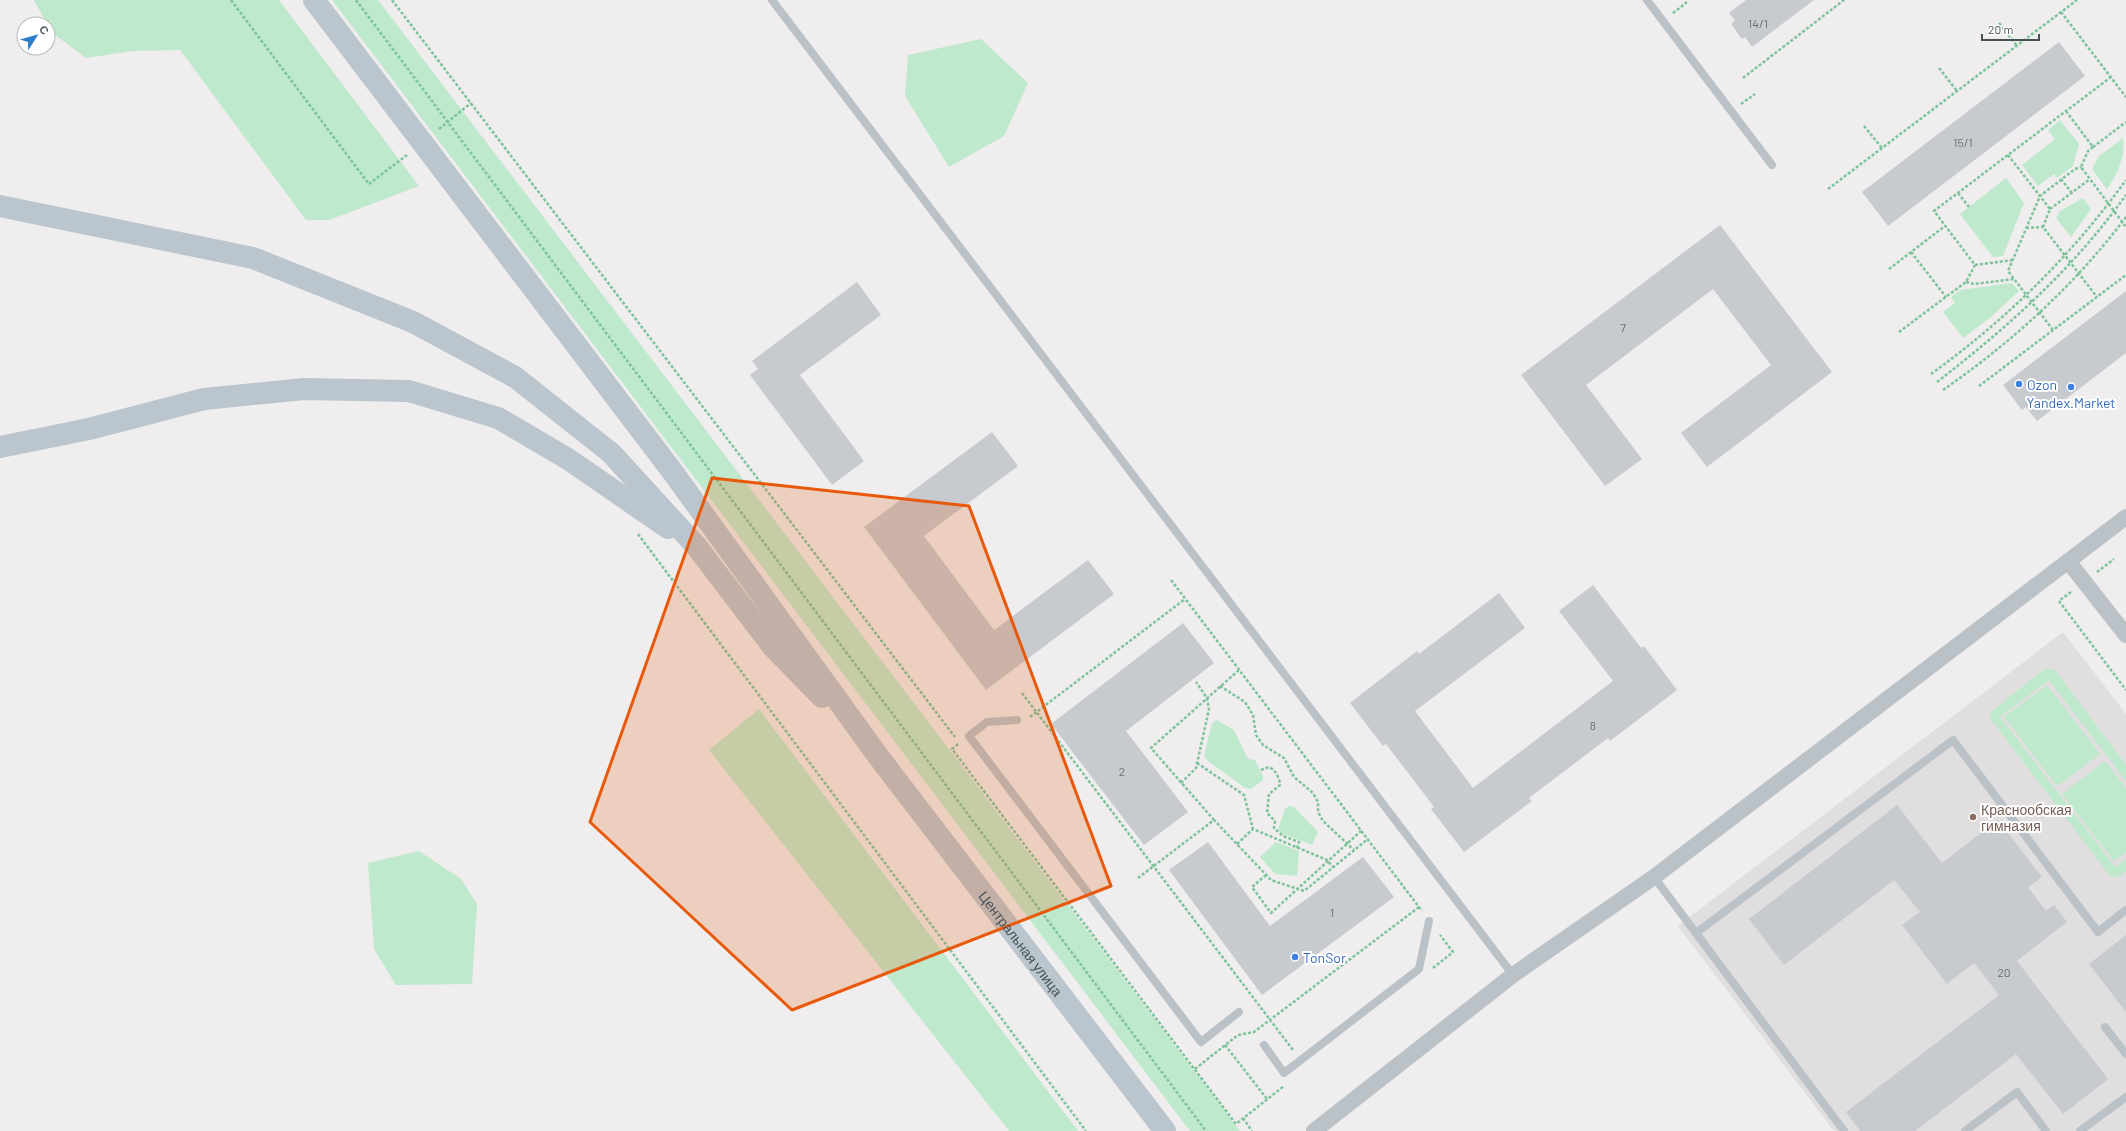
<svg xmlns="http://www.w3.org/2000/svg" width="2126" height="1131" viewBox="0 0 2126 1131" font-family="Barlow,sans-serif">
	<rect width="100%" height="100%" fill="#efeded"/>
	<path fill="#e0dede" d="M2063,632L2126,714V1131H1834L1678,926Z"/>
	<path fill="#bfe9cc" d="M34,0H279L419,186L329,220H306L180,50L133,51L86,58L51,32Z
		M332,0H378L1240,1131H1190Z
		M981,39L1028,83L1004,136L949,167L905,96L908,55Z
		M2060,120L2079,144L2073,166L2057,178L2054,174L2038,186L2022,165L2055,139L2048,130Z
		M2123,138C2126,155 2117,175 2107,189L2092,169L2099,156Z
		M2006,178L2024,203L2003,256L1993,257L1960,214Z
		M2083,198L2091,209L2071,237L2056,218L2060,211Z
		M2012,283L2019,291L1991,317L1963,338L1943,312L1955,303L1951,297L1960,290Z
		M2046,668L2055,670L2126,765V781L2049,680L2000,717L2115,867L2126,859V871L2119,877L2110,876L1989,717L1993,710Z
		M2047,685L2100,754L2057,786L2004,717Z
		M759,709L1078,1131H1009L709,750Z
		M1217,720L1234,730L1248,759L1255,760L1263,776V780L1251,789L1245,788L1208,761L1204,756L1212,723Z
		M2105,761L2126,788V852L2114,861L2062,794Z
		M1289,806L1294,807L1318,832L1312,845L1281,833L1278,829L1285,809Z
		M1276,842L1299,851L1297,876L1275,874L1260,857Z
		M419,851L461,879L477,904L472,984L396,985L374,949L368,863Z"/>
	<path fill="#c7cacf" d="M1746,0H1814L1752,47L1745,37L1742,39L1731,24L1735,20L1729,13Z
		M2059,42L2085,76L1888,226L1862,192Z
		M1720,225L1832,372L1707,467L1681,433L1771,365L1713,289L1586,385L1642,459L1605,486L1521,375Z
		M857,282L881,315L800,375L864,461L832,485L750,375L758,369L752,361Z
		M2126,291V353L2037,421L2026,407L2022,410L2003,385Z
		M992,432L1018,466L924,536L994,630L1088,560L1114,594L986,690L864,527Z
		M1593,585L1641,648L1644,646L1677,690L1610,741L1608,738L1529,798L1532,801L1464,852L1431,809L1434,807L1386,744L1383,746L1350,703L1417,651L1419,654L1499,593L1525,628L1415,711L1473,788L1613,681L1559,611Z
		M1183,623L1214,663L1126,731L1188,812L1144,845L1051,724Z
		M1897,805L1942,863L1998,820L2042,877L2028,887L2046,911L2054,905L2067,922L2017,961L2108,1079L2063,1114L2016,1054L1915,1131H1860L1846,1112L1999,995L1974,963L1947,984L1902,925L1920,912L1894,880L1784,965L1749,919Z
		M1208,842L1270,926L1363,857L1394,897L1262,995L1169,870Z
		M2126,935V1012L2089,964Z"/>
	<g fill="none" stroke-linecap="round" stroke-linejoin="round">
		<path stroke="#7cc39a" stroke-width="2.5" stroke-dasharray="3 2" stroke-linecap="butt" d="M231,0L369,184L407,155
			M356,0L1206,1131
			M392,0L955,737
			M2061,12L2126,97
			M1673,13L1686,3L1684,0
			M1999,23L2017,46
			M1939,68L1957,91
			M1743,78L1844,0
			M1741,104L1755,94
			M2066,111L2093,147L2126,122
			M1864,126L1882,148
			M439,129L471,103
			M2093,147L2088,151L2081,167L2126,227
			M2008,155L2050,209L2043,227L2097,297
			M2061,179L2072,193
			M1828,189L2077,0
			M1958,193L1969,207
			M2050,209L2090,179
			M2026,228L2043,227
			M1911,252L1946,297
			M1975,265L2013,260
			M1889,269L1945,226
			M1966,282L1974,284L2014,279
			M2053,330L2008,271L2040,196L2075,169L2081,167
			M1899,332L1966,282L1975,265L1934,211L2111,77
			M1931,374C2007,319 2071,256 2126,180
			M1937,382C2008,327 2073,269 2126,195
			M1979,386L2126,275
			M1943,390C2012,342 2075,285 2126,217
			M638,534L1086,1131
			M2097,572L2114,559
			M1171,580L1422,911
			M2071,592L2059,601L2126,690
			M1220,686L1245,702L1253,715L1256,735L1263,745L1284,758L1294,777L1313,793L1318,802V812L1323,821L1354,850
			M1022,693L1293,1050
			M1030,717L1185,599
			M958,744L952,749L1236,1124L1284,1086
			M1197,763L1244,795L1253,829L1327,860L1333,867
			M1261,770L1269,767C1275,769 1280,779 1280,785L1269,794L1267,813L1275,821L1274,828L1283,836L1299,842L1297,848
			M1181,783L1196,768L1209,709L1207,698L1196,682
			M1214,820L1151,748L1239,670
			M1237,844L1253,829
			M1266,875L1252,887L1271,913L1361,831
			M1138,878L1214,820L1271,880L1304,891L1368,839
			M1433,968L1453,952L1440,935
			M1225,1045L1267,1099
			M1195,1069L1238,1035L1254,1032L1419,907
			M1243,1118L1252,1131"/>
		<path stroke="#bac2c8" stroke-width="8" d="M772,0L1513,975
			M1647,0L1772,165
			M1017,720L987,722L969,736L1201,1042L1239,1012
			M1654,877L1844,1131
			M1696,933L1953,740L2098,932L2126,910
			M2105,1027L2126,1054
			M1264,1045L1284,1073L1419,969L1429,921
			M1965,1131L2017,1092L2046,1131
			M2080,1131L2126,1097"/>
		<path stroke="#bac2c8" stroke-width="16" d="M2068,561L2126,635
			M1314,1131L1513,975L1654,877L2126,517"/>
		<g stroke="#bac5cd" stroke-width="22">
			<path id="s1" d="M314,0L672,471L878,756L1165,1131"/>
			<path d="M0,206L253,258L413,322L515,377L611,453L697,547L773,647L822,697"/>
			<path d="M0,447L89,429L204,399L304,389L409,391L498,418L568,459L668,528"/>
		</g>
	</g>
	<path fill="#e8590c" fill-opacity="0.2" stroke="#e8590c" stroke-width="3" stroke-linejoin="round" d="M712,478L969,506L1111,886L792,1010L590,822Z"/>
	<g fill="#3f7fe0" stroke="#fff" stroke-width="1.5">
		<circle cx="2019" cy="384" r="4"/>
		<circle cx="2071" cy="387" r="4"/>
		<circle cx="1295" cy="957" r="4"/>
	</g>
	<circle fill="#8d6e63" stroke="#fff" stroke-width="1.5" cx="1973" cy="817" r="4"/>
	<g text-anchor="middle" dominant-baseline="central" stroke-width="4" stroke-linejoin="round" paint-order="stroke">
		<g font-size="12" fill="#676f76">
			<text x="1758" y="23">14/1</text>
			<text x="1963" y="142">15/1</text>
			<text x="1623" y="327">7</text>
			<text x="1593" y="725">8</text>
			<text x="1122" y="771">2</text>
			<text x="1332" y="912">1</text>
			<text x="2004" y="972">20</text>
		</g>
		<g font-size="14" fill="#366cbe" stroke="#fff" text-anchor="start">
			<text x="2027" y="384">Ozon</text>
			<text x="2071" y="402" text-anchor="middle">Yandex.Market</text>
			<text x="1303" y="957">TonSor</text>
		</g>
		<g font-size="14" fill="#785e54" stroke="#fff" text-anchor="start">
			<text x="1981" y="809">Краснообская<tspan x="1981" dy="16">гимназия</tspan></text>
		</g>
		<g font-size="14" fill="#475158" stroke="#fff">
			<text stroke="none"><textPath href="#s1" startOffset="1179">Центральная улица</textPath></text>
		</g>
	</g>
	<g transform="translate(36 36) rotate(53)"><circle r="19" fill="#ffffff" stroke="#b5b9bc"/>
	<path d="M0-3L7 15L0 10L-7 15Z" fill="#2d7ec9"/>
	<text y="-6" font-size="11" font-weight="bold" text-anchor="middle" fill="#475158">С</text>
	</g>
	<path d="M1982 34v6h57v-6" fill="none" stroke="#475158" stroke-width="2"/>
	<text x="1988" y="34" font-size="12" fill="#475158" stroke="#ffffff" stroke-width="3" paint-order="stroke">20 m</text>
</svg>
